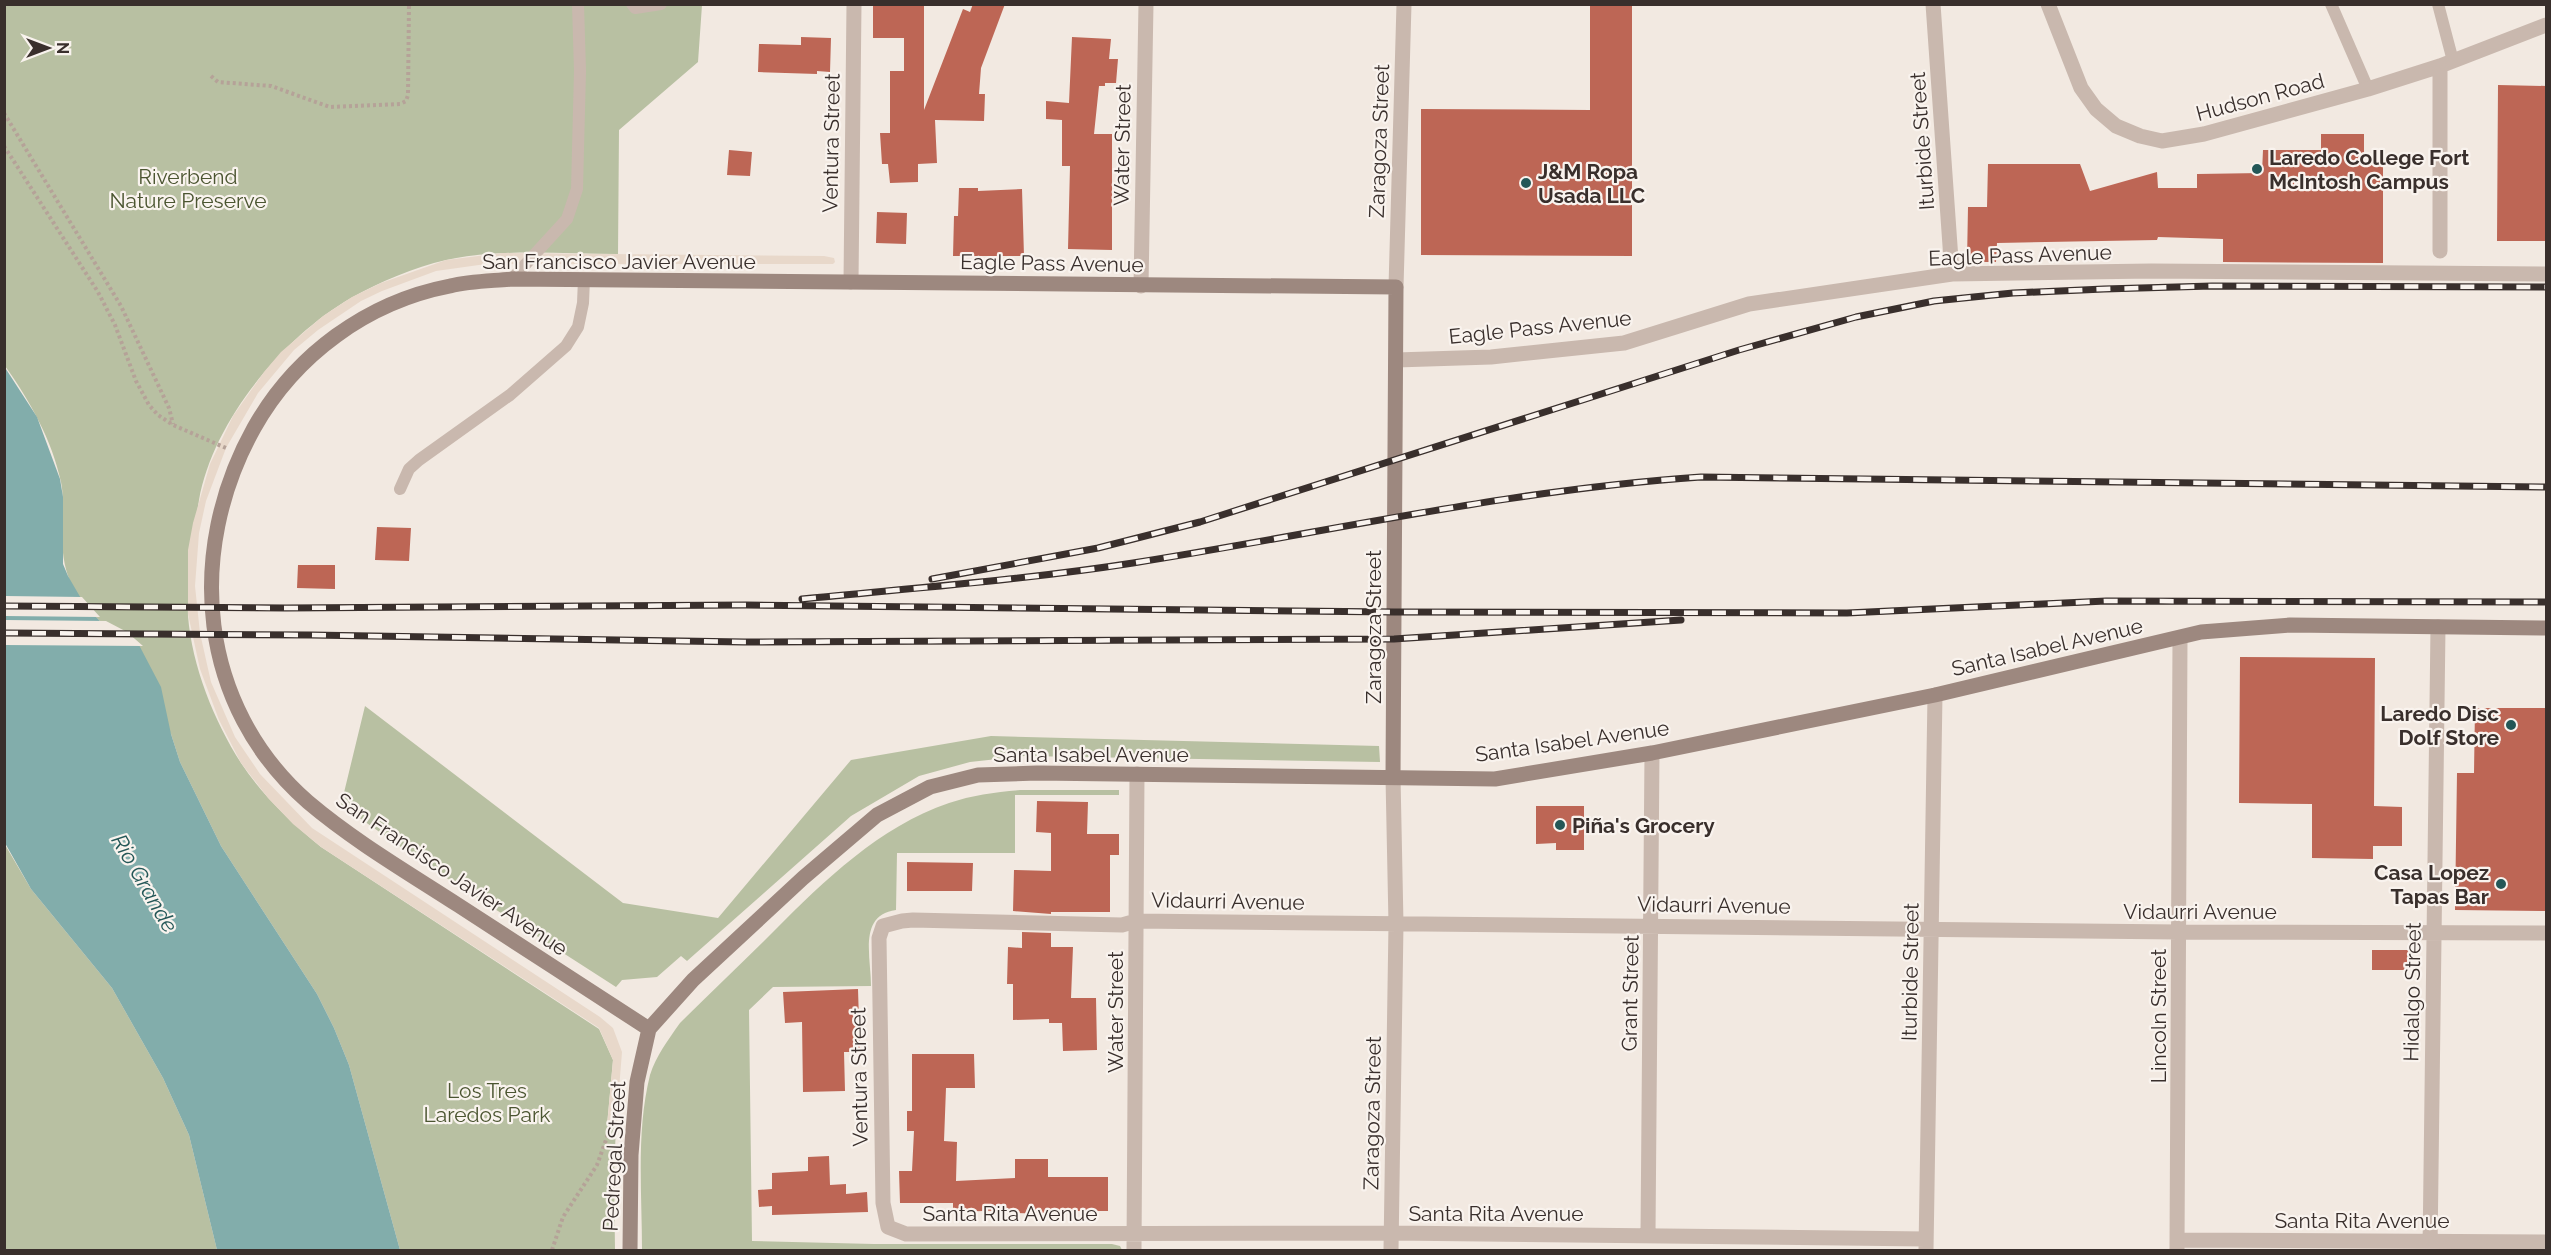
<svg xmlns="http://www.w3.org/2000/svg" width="2551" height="1255" viewBox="0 0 2551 1255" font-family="Raleway,sans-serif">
	<rect width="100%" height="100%" fill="#f2e9e1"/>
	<path fill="#b8c0a2" d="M4,5H702L698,62L619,130L618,254C561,254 501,248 446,260C414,267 380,282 351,298C283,337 213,421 199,500C196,517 196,534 194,551C192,572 187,595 188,616C192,666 214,721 241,763C263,796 291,822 321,847L599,1029L613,1060L607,1125L616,1127L614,1171L615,1250H400L349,1065L334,1028L317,994L221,846L180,762L171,734L101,622C68,591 61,568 62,523C62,509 64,496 61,482C52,440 30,401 5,366Z
		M365,706L623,903L718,918L851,760L991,736L1379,746L1380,762L1024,756L970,762L919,776L851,816L687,961L681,956L657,977L622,980L616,987L431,868L341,805Z
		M1020,790H1119V795H1015V853H897L896,910C858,915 871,957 871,986L773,987L749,1010L752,1241L874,1244H1112L1120,1246L1122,1250H642C642,1193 636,1131 650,1075C656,1056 668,1040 680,1023C711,992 743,962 774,931C825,880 879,827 949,803C972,795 996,792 1020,790Z
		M4,843L31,889L112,988L163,1078L189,1135L217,1250H5Z"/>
	<path fill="#e8d8ca" d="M502,253L824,256L834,258L835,262L833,264H486L436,271L382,291L361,301L318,330L294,350L258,393L226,448L206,501L199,533L195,586L200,633L211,682L235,737L260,774L312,828L600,1017L613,1028L622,1052L616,1127L607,1126L613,1060L599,1028L321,847L293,824L268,798L241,763L219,720L200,669L188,614V550L193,523L210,464L233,416L264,372L281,352L323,316L352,297L381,283L446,260Z"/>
	<path fill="#82adab" d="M4,366L37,417L60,479L63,497V564L68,576L86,607L101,622L139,645L161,687L171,734L180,762L221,846L317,994L334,1028L349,1065L400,1250H217L189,1135L163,1078L112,988L31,889L5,843Z"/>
	<path fill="#f2e9e1" d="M5,596L82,597L100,617L5,616Z
		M5,620L106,621L127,632L143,646L5,645Z"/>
	<path fill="#bd6655" d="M873,4H924V110L963,9L970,12L973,4H1005L981,68L979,94H985L984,121L935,120L937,163L918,164V182L890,183L888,164H882L880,133H890V71H904V38H873Z
		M1590,4H1632V256L1421,255V109L1590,110Z
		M801,37L831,38L830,72L817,71V74L758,72L759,44L801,45Z
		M1072,37L1111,39L1109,59H1118L1116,83H1105V86H1099L1094,134H1112V250L1068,249L1070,166H1062V120L1046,119V101L1069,103Z
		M2498,85L2547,86V241H2497Z
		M2321,134H2364V165L2383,164V263L2223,262V239L2158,237L2157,240L1997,243L1996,262H1967L1968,207H1987L1988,164H2080L2090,191L2157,172L2158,188H2197V174L2262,173L2263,150H2321Z
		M729,150L752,152L750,176L727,175Z
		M959,188H978V191L1022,189L1024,256H953L954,216H958Z
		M877,212L907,213L906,244L876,243Z
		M377,527L411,528L409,561L375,560Z
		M298,565H335V589L297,588Z
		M2240,657L2375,658L2374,806L2402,807V846H2373V859L2312,858V804L2239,803Z
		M2475,708H2547V911L2455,910L2457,773H2474Z
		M1037,801L1088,802L1087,834H1119V855H1110V912H1051V914L1013,911L1014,870L1051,871V833L1036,832Z
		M1536,806H1584V850H1556V843L1536,844Z
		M907,862L973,863L972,891H907Z
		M1022,932L1051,933V947H1073L1071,998H1096L1097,1050L1063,1051L1062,1023H1049V1019L1013,1020V984H1007L1008,947L1022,948Z
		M2372,950H2410V970H2372Z
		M858,989L860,1052H844L845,1091L803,1092L802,1022L785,1023L783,992Z
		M912,1054H974L975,1088H946L944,1141L957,1142L956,1181L1015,1178V1159H1048V1177H1108V1211H1048V1214L1014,1213V1210L953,1212V1203H900L899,1171H912L914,1131H907V1111H912Z
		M829,1156L830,1185L846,1184V1194L867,1192L868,1212L772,1215V1206L759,1207L758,1190L772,1189V1173L808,1171V1157Z"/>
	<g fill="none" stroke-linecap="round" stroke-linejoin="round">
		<path stroke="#b5a298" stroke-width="4" stroke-dasharray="3 3" stroke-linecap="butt" d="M211,76L218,82L271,86L330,107L400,104L406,101L408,95L409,4
			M4,113L121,306L169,408L173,424
			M4,146L98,292L115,325L136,381L149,405L158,415L173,425L226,448
			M552,1250L563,1217L597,1165L611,1126"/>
		<path stroke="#c9b8ae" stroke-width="12" d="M632,4L635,8L661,4
			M2331,4L2368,89
			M2438,4L2453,61
			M512,279L567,219L577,189L580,71L578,4
			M400,489L409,469L419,460L510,395L566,346L578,327L583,303L584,279"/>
		<path stroke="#c9b8ae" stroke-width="15" d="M1933,4L1952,274
			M2048,4L2081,88L2096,109L2116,126L2140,136L2162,141L2204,134L2368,89L2440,66L2546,25
			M2440,251V66
			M851,282L854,4
			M1141,286L1146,4
			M1396,287L1404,4
			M1396,360L1491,357L1624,343L1749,304L1952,274L2151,271L2546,274
			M1648,1234L1652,753
			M1926,1239L1392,1233L906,1234L888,1227L883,1203L879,938L883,926L902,921L913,920L1122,925L1136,921L2179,932L2546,933
			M2177,1240L2546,1242
			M1134,1250L1137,774
			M1391,1250L1396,924L1393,777
			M1926,1250L1935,695
			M2177,1250L2180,638
			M2430,1250L2438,627"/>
		<path stroke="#9d887f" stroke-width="15" d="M649,1029C585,988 522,946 458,905C407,872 354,841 308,802C198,706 185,552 254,428C295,355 367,302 450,286C470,281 491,281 512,279L1396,287L1393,777
			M630,1250L631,1155L637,1082L649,1029L693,980L803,878L877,815L930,787L978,775L1037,773L1495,779L1652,753L1935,695L2201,632L2290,625L2546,628"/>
		<g stroke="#392f2c" stroke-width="7">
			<path id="rail" d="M932,579L1098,548L1200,522L1739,350L1856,317L1934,301L2013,293L2104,289L2212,286L2546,287
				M802,599C913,588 1024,580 1133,563C1324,533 1508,490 1701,477L2546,487
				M4,606L286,608L746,605L1394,612L1847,613L2106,601L2546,602
				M4,633L311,635L744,642L1394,639L1681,620"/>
		</g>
		<use href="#rail" stroke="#f9f3ee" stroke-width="4.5" stroke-dasharray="14" stroke-linecap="butt"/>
	</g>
	<g fill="#245757" stroke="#f9f3ee" stroke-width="2">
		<circle cx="2257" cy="169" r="6"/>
		<circle cx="1526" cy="183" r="6"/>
		<circle cx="2511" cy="725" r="6"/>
		<circle cx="1560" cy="825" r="6"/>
		<circle cx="2501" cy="884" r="6"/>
	</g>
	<g text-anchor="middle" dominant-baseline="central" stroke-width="4.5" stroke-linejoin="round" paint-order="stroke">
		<g font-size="21" fill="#392f2c" stroke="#f9f3ee">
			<text transform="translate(2260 97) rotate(-15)">Hudson Road</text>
			<text transform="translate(1379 141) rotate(-88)">Zaragoza Street</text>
			<text transform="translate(1922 141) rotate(-94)">Iturbide Street</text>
			<text transform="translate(831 143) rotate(-89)">Ventura Street</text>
			<text transform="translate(1122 145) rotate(-89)">Water Street</text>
			<text transform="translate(2020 255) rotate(-2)">Eagle Pass Avenue</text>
			<text x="619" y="261">San Francisco Javier Avenue</text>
			<text transform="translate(1052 263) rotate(1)">Eagle Pass Avenue</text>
			<text transform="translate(1540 327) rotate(-6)">Eagle Pass Avenue</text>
			<text transform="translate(1373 627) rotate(-90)">Zaragoza Street</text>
			<text transform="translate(2047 647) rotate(-13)">Santa Isabel Avenue</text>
			<text transform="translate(1572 741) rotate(-8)">Santa Isabel Avenue</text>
			<text x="1091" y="754">Santa Isabel Avenue</text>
			<text transform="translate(452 874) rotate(34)">San Francisco Javier Avenue</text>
			<text transform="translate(1228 901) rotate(1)">Vidaurri Avenue</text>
			<text transform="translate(1714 905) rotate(1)">Vidaurri Avenue</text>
			<text x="2200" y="911">Vidaurri Avenue</text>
			<text transform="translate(1910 972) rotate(-89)">Iturbide Street</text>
			<text transform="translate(2412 992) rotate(-89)">Hidalgo Street</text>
			<text transform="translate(1630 993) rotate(-89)">Grant Street</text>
			<text transform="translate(1115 1012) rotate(-90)">Water Street</text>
			<text transform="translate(2158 1016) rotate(-90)">Lincoln Street</text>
			<text transform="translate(859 1077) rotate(-91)">Ventura Street</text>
			<text transform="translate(1372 1113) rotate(-89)">Zaragoza Street</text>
			<text transform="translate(614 1156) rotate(-87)">Pedregal Street</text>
			<text x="1010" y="1213">Santa Rita Avenue</text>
			<text x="1496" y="1213">Santa Rita Avenue</text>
			<text x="2362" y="1220">Santa Rita Avenue</text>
		</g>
		<g font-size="21" font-weight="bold" fill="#392f2c" stroke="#f9f3ee" text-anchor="start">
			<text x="2269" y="157">Laredo College Fort<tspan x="2269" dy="24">McIntosh Campus</tspan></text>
			<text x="1538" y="171">J&amp;M Ropa<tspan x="1538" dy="24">Usada LLC</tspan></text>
			<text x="2499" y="713" text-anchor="end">Laredo Disc<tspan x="2499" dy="24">Dolf Store</tspan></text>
			<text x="1572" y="825">Piña's Grocery</text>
			<text x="2489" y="872" text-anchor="end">Casa Lopez<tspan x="2489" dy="24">Tapas Bar</tspan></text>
		</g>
		<g font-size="21" fill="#4b5531" stroke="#f9f3ee">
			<text x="188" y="176">Riverbend<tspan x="188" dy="24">Nature Preserve</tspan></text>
			<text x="487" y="1090">Los Tres<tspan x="487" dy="24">Laredos Park</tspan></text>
		</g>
		<g font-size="22" font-style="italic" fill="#245757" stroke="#f9f3ee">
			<text transform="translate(145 883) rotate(60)">Rio Grande</text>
		</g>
	</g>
	<rect width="2551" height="1255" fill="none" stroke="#392f2c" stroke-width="12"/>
	<g transform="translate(48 48) rotate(90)" stroke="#f9f3ee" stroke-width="4.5" paint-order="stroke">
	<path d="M0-4.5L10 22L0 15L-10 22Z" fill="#392f2c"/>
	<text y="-9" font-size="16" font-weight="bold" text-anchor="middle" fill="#392f2c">N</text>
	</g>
</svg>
